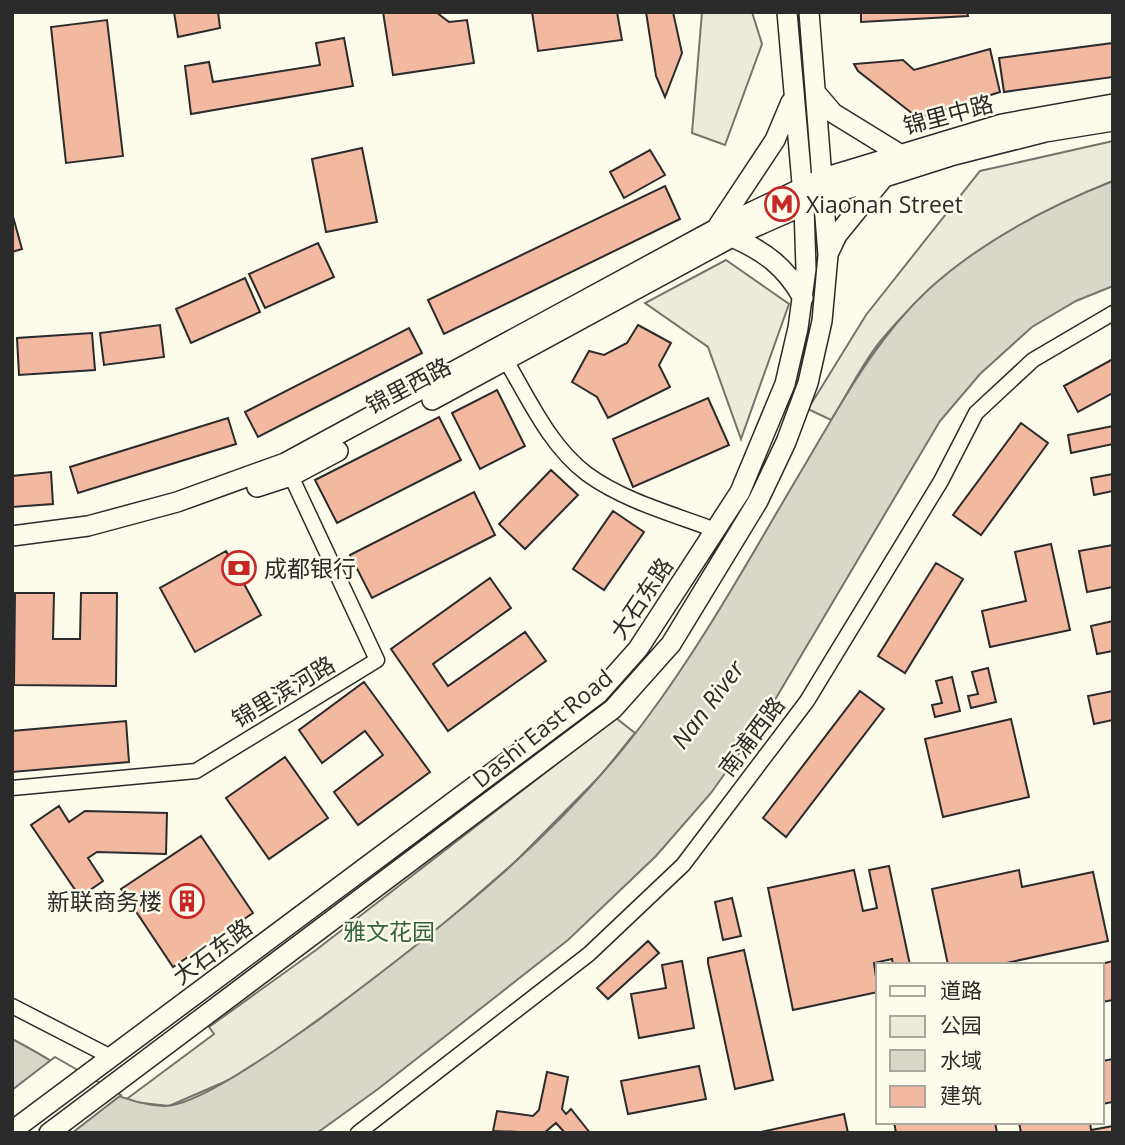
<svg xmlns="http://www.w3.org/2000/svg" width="1125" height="1145" viewBox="0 0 1125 1145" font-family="'Open Sans','Noto Sans SC',sans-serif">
	<rect width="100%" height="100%" fill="#fdfbea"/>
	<path fill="#ecebdb" stroke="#74746e" stroke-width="2" d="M702,12H752L762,44L725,145L692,133Z
		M1113,141V181C1024,217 940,267 879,343C861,366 847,395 831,420L808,409L866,315L980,171Z
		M726,260L789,304L741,439L708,347L645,303Z
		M616,718L635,733L601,775L515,862L410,953L275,1051L231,1079L169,1106L124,1101L214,1034L209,1027L316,950Z"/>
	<path fill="#d8d7c9" stroke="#74746e" stroke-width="2" d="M1113,181V286L1076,301L1032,327L980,374L940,421L763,720L711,793L656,856L568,940L378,1089L317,1133H12V1039C60,1063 110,1104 164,1106C198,1107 287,1042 317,1021C431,936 546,848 634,735C700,650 751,555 806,463C842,402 876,338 929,289C982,241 1047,207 1113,181Z"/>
	<path fill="#fdfbea" stroke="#74746e" stroke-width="2" d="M55,1057L121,1095L72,1133H12V1090Z"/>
	<path fill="#f2b8a0" stroke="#2b2b2b" stroke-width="2" d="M174,12H218L220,28L178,37Z
		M383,12H436L449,22L467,20L474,63L393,75Z
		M532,12H617L622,40L538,51Z
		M646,12H673L682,53L665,97L656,76Z
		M861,12H967L968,16L861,22Z
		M107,20L123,156L66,163L51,27Z
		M344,38L353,86L191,114L185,66L209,62L213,82L320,65L316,43Z
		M1113,43V77L1004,92L999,58Z
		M990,49L1000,92L918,118L858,71L854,64L903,60L914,70Z
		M362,148L377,222L326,232L312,159Z
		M650,150L665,175L624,198L610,172Z
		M665,186L680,219L444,334L428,300Z
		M12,213L22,249L12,252Z
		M318,243L334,277L265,308L249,274Z
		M245,278L260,312L191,343L176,309Z
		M160,325L164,357L104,365L100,333Z
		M638,325L671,343L659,365L670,387L608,418L597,397L572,382L589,351L604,355L627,343Z
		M409,328L422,353L258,437L245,412Z
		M92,333L95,370L19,375L17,338Z
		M1113,359V393L1078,412L1064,386Z
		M497,390L525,446L480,469L452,413Z
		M708,398L729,445L633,487L613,439Z
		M439,417L461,460L337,523L315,480Z
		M228,418L236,444L78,493L70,467Z
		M1021,423L1048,443L981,535L953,515Z
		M1113,426V444L1071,453L1068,435Z
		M551,470L578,495L525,549L499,524Z
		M51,472L53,504L12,507V476Z
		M1113,474V491L1094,495L1091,478Z
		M474,492L495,535L372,598L350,555Z
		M613,511L644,532L604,590L573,569Z
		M1051,544L1070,630L990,647L982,611L1026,601L1015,552Z
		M1113,545V587L1087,592L1079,551Z
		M226,551L261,615L195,652L160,588Z
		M936,563L963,579L905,673L878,656Z
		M490,578L511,608L433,664L448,686L525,632L546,661L448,731L391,649Z
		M15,593H54L53,639H80L81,593H117L116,686L14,685Z
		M1113,621V651L1097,654L1091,626Z
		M988,668L996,702L971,708L968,696L978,694L972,672Z
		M952,677L960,711L935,717L932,705L942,703L936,681Z
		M364,682L430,772L358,825L334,792L383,755L365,731L322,763L299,730Z
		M860,691L884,709L786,837L763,818Z
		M1113,691V720L1094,724L1088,696Z
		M1011,719L1029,797L943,817L925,739Z
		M126,721L129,762L12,772V731Z
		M285,757L328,818L269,859L226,798Z
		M59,806L69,822L85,811L167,813L166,854L97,852L88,858L103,881L80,897L31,825Z
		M201,836L253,913L173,967L121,889Z
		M889,866L910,965H893L892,959L874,963L878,992L793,1010L768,888L854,870L863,911L877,908L869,870Z
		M1019,870L1022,887L1093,872L1108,941L997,965H948L932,889Z
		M732,898L741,936L723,940L715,902Z
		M648,941L659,953L608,999L597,988Z
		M744,950L773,1080L735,1089L708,963V958Z
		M682,961L694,1028L639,1038L631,994L666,988L662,965Z
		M1113,961V1000L1102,1002V965H1097Z
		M1113,1059V1102L1102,1104V1061Z
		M699,1066L706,1099L628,1114L621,1081Z
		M547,1072L568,1077L562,1109L566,1114L571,1109L590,1133H565L556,1123L544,1133L493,1131L497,1111L533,1116L539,1110Z
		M844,1114L848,1133H756Z
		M894,1122H995L997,1133H896Z
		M1019,1122H1090L1091,1130L1113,1126V1133H1021Z"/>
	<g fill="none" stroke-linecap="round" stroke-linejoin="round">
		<g stroke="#2b2b2b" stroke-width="17">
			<path id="street" d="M501,352C526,393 548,445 587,474C624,501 673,514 715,530
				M12,788L196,771L377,660L291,476
				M12,1006L111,1057
				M358,1133L589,954L683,865L807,701L941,481L976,413L1033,360L1113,313"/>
		</g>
		<g stroke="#2b2b2b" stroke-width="22">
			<path id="secondary" d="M816,93L833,113L898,153
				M718,226L775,140L791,102
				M732,237C764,251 785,266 803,298
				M828,254L837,235L884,177
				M432,400L732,237L825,196L954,155L1045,132L1113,121
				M257,487L291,476L338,451
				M12,536L88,526L177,502L285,463L716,229L823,178L1002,124L1113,104
				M12,1131L598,694L638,649L740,492L785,384L798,328L806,269L804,206L787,12
				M49,1133L613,709L671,644L758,501L786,442L808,383L822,321L828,255L809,12"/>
		</g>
		<use href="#street" stroke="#fdfbea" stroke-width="14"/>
		<use href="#secondary" stroke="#fdfbea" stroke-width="19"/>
	</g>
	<defs>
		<g id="metro-ring" transform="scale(1.75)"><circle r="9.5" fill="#fdfbea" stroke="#c62828" stroke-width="1.5"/><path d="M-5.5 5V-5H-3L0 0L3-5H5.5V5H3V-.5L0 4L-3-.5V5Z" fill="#c62828"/></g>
		<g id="bank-ring" transform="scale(1.75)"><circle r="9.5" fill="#fdfbea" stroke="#c62828" stroke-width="1.5"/><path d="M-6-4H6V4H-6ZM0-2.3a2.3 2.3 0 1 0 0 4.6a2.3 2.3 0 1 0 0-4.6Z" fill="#c62828"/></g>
		<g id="building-ring" transform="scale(1.75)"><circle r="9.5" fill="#fdfbea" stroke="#c62828" stroke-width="1.5"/><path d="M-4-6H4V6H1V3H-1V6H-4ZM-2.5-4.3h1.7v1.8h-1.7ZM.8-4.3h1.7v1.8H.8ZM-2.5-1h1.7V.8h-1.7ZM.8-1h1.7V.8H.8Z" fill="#c62828"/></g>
	</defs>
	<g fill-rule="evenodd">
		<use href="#metro-ring" x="782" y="204"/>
		<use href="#bank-ring" x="239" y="568"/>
		<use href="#building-ring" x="187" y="901"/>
	</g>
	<g text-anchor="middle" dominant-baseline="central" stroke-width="5" stroke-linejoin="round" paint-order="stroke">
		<g font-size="23" fill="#2b2b2b" stroke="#fdfbea">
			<text transform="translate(948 114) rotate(-15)">锦里中路</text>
			<text transform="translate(408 385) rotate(-28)">锦里西路</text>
			<text transform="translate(641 598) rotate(-56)">大石东路</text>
			<text transform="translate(283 691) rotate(-31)">锦里滨河路</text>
			<text transform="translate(542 728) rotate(-39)">Dashi East Road</text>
			<text transform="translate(751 736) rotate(-53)">南浦西路</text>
			<text transform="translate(212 951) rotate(-37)">大石东路</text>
		</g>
		<g font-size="23" fill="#2b2b2b" stroke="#fdfbea" text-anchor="start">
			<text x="806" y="204">Xiaonan Street</text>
			<text x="264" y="568">成都银行</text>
			<text x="162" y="901" text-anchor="end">新联商务楼</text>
		</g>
		<g font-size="23" fill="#34623c" stroke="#fdfbea">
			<text x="389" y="931">雅文花园</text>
		</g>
		<g font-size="24" font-style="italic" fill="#2b2b2b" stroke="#fdfbea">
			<text transform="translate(707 704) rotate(-53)">Nan River</text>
		</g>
	</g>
	<rect width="1125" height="1145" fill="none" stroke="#2b2b2b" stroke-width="28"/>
	<rect x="876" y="963" width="228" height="161" fill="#fdfbea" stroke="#a9a89e" stroke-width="2"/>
	<rect x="890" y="986" width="35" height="10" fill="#fdfbea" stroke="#a9a89e" stroke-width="2"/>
	<text x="940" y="998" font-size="21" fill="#2b2b2b">道路</text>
	<rect x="890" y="1016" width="35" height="21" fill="#ecebdb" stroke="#a9a89e" stroke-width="2"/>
	<text x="940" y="1033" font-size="21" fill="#2b2b2b">公园</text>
	<rect x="890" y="1050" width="35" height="21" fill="#d8d7c9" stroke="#a9a89e" stroke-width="2"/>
	<text x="940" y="1068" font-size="21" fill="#2b2b2b">水域</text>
	<rect x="890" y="1086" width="35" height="21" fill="#f2b8a0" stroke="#a9a89e" stroke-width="2"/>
	<text x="940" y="1103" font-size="21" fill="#2b2b2b">建筑</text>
</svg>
